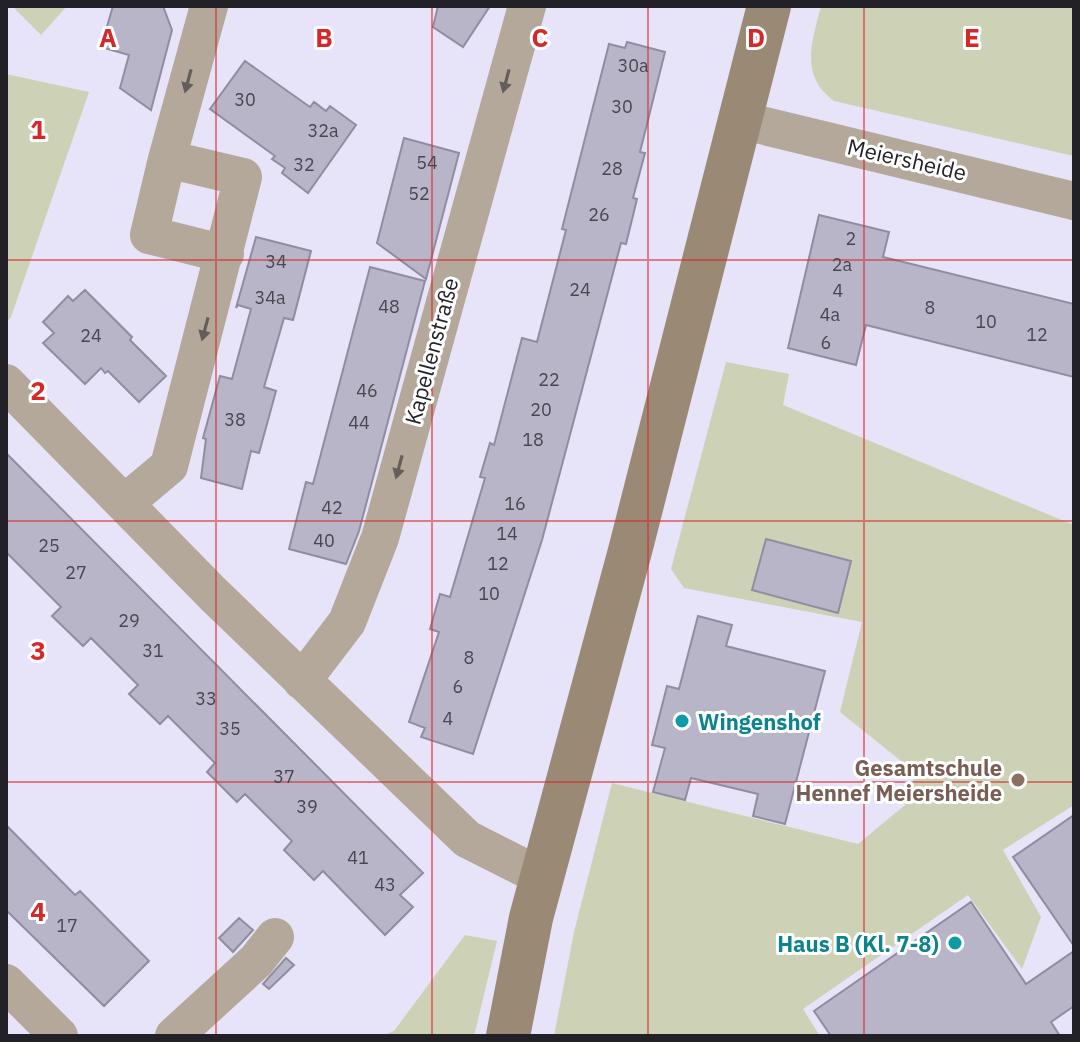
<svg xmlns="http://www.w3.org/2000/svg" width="1080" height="1042" viewBox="0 0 1080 1042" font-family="'IBM Plex Sans',sans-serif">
	<rect width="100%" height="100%" fill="#e7e3f8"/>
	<path fill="#cdd2b6" d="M12,6H67L41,35Z
		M821,6H1074V156L834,101C799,75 812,42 821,6Z
		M6,74L89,92L11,317L6,322Z
		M726,362L789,374L783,405L1074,525V805L1003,850L1041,917L1022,969L968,895L803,1009L820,1036H554L574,932L612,783L858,844L905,805L916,773L840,712L862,622L684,588L671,569Z
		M465,935L497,941L474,1036H382L394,1031Z"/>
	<path fill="#b8b5c8" stroke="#918da0" stroke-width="2" d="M113,6H163L172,30L151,110L120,88L129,55L101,47Z
		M438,6H490L463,47L433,27Z
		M627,42L665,52L640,152L645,153L633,198L637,199L626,244L621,243L542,540L473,754L421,737L425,728L409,722L439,632L430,629L440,594L450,597L485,478L480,477L490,443L494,445L522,338L537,342L566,230L562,229L609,44L625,48Z
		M245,61L310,107L314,102L326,111L330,106L356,125L308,193L282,173L285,168L272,159L275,156L210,109Z
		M404,138L459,153L426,279L377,243Z
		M819,215L889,232L883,257L1074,304V377L866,325L856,365L788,348Z
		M256,237L311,251L293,320L284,318L264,387L276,391L259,453L251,451L242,489L201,478L206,439L203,438L220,376L232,379L251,309L238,305L236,308Z
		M370,267L425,281L359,531L346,564L289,549L306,482L313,484Z
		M85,290L132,337L130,340L166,376L139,402L108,371L105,373L101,368L85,384L43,343L54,333L43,322L68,296L73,301Z
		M6,453L423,873L400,895L413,907L385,935L323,871L314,880L284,850L292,841L245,794L237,802L207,772L215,763L168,716L160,724L129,694L138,685L91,638L83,646L52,616L61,607L6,552Z
		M766,539L851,561L838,613L752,590Z
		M698,616L732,625L726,646L825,671L785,824L753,816L758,794L691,778L685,800L653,792L665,748L652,745L667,686L679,689Z
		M1074,815V946L1013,857Z
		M6,825L75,895L80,891L149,961L104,1006L6,910Z
		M971,902L1026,984L1074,951V1006L1051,1022L1060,1036H831L814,1011Z
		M239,918L253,930L233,952L219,938Z
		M286,958L294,965L269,989L263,984Z"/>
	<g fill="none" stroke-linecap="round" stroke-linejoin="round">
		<path stroke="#b4a89a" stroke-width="38" d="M740,120L1074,201
			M167,159L209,6
			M6,383L213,594L467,839L542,877
			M126,502L169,466L243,177L167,159L149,235L225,254
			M302,681L347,622L380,538L527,6
			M6,983L59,1036
			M174,1036L256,961L275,937"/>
		<path stroke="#9a8975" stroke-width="44" d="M508,1036L531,918L630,551L769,6"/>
	</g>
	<defs><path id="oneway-solid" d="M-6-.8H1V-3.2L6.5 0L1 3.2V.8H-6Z" transform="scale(2)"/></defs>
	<g fill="#645e5b">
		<use href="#oneway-solid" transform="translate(188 81) rotate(105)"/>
		<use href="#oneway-solid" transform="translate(506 81) rotate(105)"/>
		<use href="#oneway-solid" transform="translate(205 329) rotate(105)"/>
		<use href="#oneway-solid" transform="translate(399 467) rotate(105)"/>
	</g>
	<path fill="none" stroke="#d62828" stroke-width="2" stroke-opacity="0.55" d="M216,6V1036M432,6V1036M648,6V1036M864,6V1036M6,260H1074M6,521H1074M6,782H1074"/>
	<g fill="#0f9aa8" stroke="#fff" stroke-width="3">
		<circle cx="682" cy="721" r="8"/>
		<circle cx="955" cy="943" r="8"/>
	</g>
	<circle fill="#8d6e63" stroke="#fff" stroke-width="3" cx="1018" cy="780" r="8"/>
	<g text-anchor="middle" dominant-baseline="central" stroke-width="6" stroke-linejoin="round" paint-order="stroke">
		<g font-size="18" fill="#484650">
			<text x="633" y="65">30a</text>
			<text x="245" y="99">30</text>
			<text x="622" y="106">30</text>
			<text x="323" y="130">32a</text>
			<text x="427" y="162">54</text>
			<text x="304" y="164">32</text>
			<text x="612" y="168">28</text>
			<text x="419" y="193">52</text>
			<text x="599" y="214">26</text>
			<text x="851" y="238">2</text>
			<text x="276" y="261">34</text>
			<text x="842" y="264">2a</text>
			<text x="580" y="289">24</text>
			<text x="838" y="290">4</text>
			<text x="270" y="297">34a</text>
			<text x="389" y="306">48</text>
			<text x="930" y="307">8</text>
			<text x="830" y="314">4a</text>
			<text x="986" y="321">10</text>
			<text x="1037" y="334">12</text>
			<text x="91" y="335">24</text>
			<text x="826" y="342">6</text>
			<text x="549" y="379">22</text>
			<text x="367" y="390">46</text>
			<text x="541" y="409">20</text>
			<text x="235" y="419">38</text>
			<text x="359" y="422">44</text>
			<text x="533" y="439">18</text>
			<text x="515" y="503">16</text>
			<text x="332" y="507">42</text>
			<text x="507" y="533">14</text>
			<text x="324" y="540">40</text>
			<text x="49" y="545">25</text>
			<text x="498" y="563">12</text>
			<text x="76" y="572">27</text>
			<text x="489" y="593">10</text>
			<text x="129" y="620">29</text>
			<text x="153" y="650">31</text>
			<text x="469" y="657">8</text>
			<text x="458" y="686">6</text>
			<text x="206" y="698">33</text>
			<text x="448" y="718">4</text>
			<text x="230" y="728">35</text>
			<text x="284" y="776">37</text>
			<text x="307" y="806">39</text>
			<text x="358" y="857">41</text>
			<text x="385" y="884">43</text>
			<text x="67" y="925">17</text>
		</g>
		<g font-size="22" fill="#222128" stroke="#fff">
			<text transform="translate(907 159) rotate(13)">Meiersheide</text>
			<text transform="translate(431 351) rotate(-75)">Kapellenstraße</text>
		</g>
		<g font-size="22" font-weight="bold" fill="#0d838f" stroke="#fff" text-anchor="start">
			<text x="698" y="721">Wingenshof</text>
			<text x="939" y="943" text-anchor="end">Haus B (Kl. 7-8)</text>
		</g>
		<g font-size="22" font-weight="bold" fill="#785e54" stroke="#fff" text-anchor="end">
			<text x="1002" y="767">Gesamtschule<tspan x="1002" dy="25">Hennef Meiersheide</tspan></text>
		</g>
	</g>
	<g font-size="26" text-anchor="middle" font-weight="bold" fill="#d62828" stroke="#fff" stroke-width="6" stroke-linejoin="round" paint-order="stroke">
		<text x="108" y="47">A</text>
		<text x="324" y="47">B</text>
		<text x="540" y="47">C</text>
		<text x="756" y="47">D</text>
		<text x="972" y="47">E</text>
		<text x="38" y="139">1</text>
		<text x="38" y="400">2</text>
		<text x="38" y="660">3</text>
		<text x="38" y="921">4</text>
	</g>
	<rect width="1080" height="1042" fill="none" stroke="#222128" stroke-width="16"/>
</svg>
